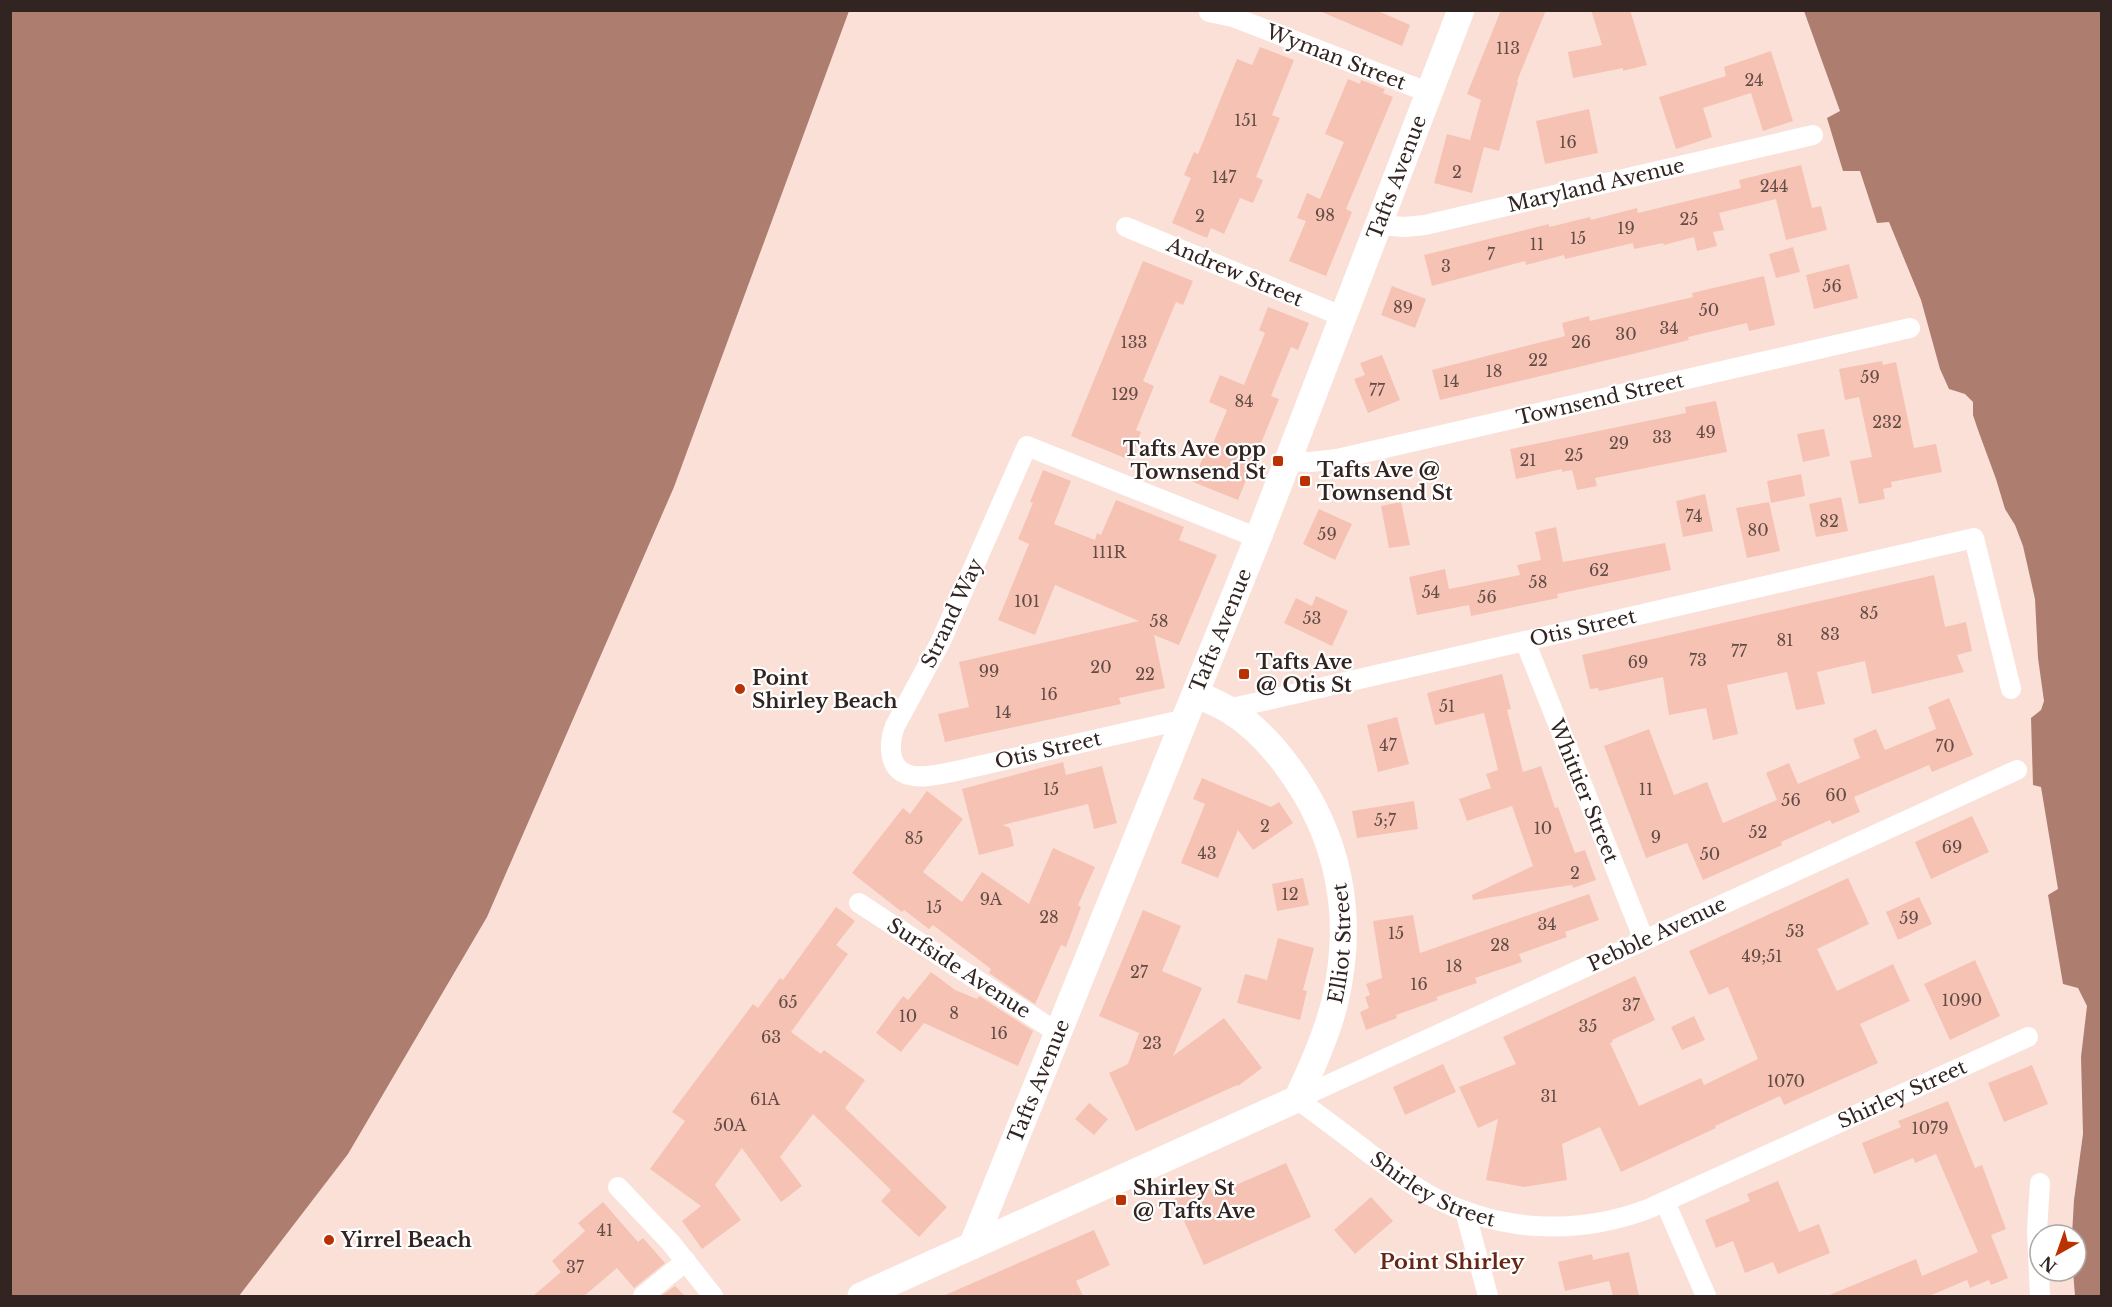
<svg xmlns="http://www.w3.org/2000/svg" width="2112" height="1307" viewBox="0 0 2112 1307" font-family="'Libre Baskerville',serif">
	<rect width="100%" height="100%" fill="#fbe0d8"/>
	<path fill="#ad7d70" d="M10,11H849L674,487L487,917L348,1154L239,1296H11Z
		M1804,11H2101V1296H2075L2073,1271H2076V1235H2072L2074,1200L2083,1134L2081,1057L2087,1006L2078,988L2063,984L2048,895L2058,889L2041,787L2033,785L2031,718L2041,710L2044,701L2038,658L2035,599L2023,546L2015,525L2005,509L1996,479L1978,430L1973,415V402L1965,394L1949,389L1940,369L1921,300L1889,222L1877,223L1860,171H1843L1827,118L1840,111Z"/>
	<path fill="#f6c2b4" d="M1317,10H1376L1410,25L1402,46Z
		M1501,10H1546L1517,81L1518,82L1499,151L1484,147L1472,193L1434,183L1447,134L1470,140L1481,100L1467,94Z
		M1591,10H1630L1647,65L1623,71V68L1573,78L1568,52L1602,45Z
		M1260,47L1294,60L1272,115L1280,118L1256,177L1263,180L1253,203L1240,198L1224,234L1211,228L1207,238L1172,223L1191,178L1184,175L1194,152L1198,154L1237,59L1252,65Z
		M1771,51L1793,121L1763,131L1751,93L1703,108L1712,137L1676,149L1659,97L1726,76L1724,67Z
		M1348,79L1360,84L1361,80L1385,89L1383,93L1393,97L1346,209L1352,212L1326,276L1289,261L1306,221L1297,218L1307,193L1320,199L1344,142L1325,134Z
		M1589,109L1598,153L1545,164L1536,121Z
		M1801,165L1812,208L1821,206L1827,230L1786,240L1776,199L1719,213L1724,230L1713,232L1717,246L1697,251L1694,237L1664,245L1663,243L1634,249L1633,243L1565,259L1564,255L1526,265L1525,261L1432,286L1424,255L1549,224V227L1590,217L1591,220L1637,208L1638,213L1741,188L1739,180Z
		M1793,247L1800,272L1776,278L1769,254Z
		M1143,261L1193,281L1183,305L1176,302L1143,381L1154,386L1136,430L1141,432L1130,460L1071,436Z
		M1849,264L1858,298L1814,309L1806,275Z
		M1764,276L1775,325L1749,331L1747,323L1688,337L1689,340L1641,352L1440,400L1432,370L1565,336L1562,323L1589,316L1590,321L1693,297L1692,293Z
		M1392,286L1426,299L1415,328L1381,315Z
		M1268,307L1309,323L1298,350L1291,347L1271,396L1279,399L1238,500L1193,482L1205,452L1209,453L1227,410L1209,402L1220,375L1244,385L1265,333L1259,330Z
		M1382,355L1400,400L1368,413L1354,379L1365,375L1360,363Z
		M1882,361L1883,365L1896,362L1914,448L1936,444L1942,472L1891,482L1892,487L1883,489L1885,499L1859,504L1850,461L1872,457L1859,397L1845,400L1839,369Z
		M1716,401L1727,452L1595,478L1597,486L1577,490L1572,470L1562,472V469L1516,479L1510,449L1686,413L1685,407Z
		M1824,429L1830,456L1803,462L1797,434Z
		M1043,470L1071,481L1054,524L1095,540L1097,533L1101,535L1116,500L1184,527L1179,540L1217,555L1179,645L1154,635L1165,688L1119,698L1121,704L945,742L938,714L969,707L959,662L1139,621L1055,585L1035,635L998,620L1029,544L1018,539L1033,503L1030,502Z
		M1801,474L1805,496L1771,503L1767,481Z
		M1705,494L1713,531L1683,537L1676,501Z
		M1841,497L1848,531L1816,537L1809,504Z
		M1401,502L1410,545L1389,548L1381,506Z
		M1769,502L1780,551L1747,558L1736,508Z
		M1319,509L1352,524L1335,560L1303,544Z
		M1556,527L1563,562L1665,543L1671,570L1557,594L1558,598L1471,616L1469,605L1417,615L1409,577L1445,569L1449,589L1520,575L1517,565L1541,560L1535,532Z
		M1934,575L1945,627L1966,622L1972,651L1957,655L1964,672L1872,694L1865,661L1817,672L1825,704L1796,710L1787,672L1727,685L1738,734L1713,740L1706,708L1669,715L1663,677L1599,691L1598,688L1590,689L1582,655Z
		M1316,596L1348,611L1332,646L1284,623L1296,598L1312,606Z
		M1502,674L1511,709L1507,710L1523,772L1541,766L1555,808L1558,807L1575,853L1585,850L1596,880L1573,888L1572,885L1473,900L1472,895L1533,866L1512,806L1467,821L1459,799L1491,788L1486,774L1498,770L1484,713L1435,725L1427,693Z
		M1949,698L1973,755L1932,772L1929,765L1854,797L1860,812L1832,824L1830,820L1781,842L1782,845L1703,880L1687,843L1646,858L1604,746L1649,729L1674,795L1707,782L1723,823L1777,800L1766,773L1789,763L1798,784L1860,758L1853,739L1876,729L1885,750L1936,729L1928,707Z
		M1397,717L1409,764L1378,772L1367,725Z
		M1063,762L1066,775L1102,766L1117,823L1094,829L1088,804L1003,825L1010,828L1014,846L979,855L962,789Z
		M1202,778L1271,807L1279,802L1293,823L1253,850L1238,830L1218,878L1181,863L1205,804L1193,799Z
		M927,791L963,819L923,872L962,902L982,872L1029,904L1053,848L1095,867L1078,905L1081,907L1066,947L1061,945L1035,1004L989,973L991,969L933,925L929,929L904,910L902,912L852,873L903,808L910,814Z
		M1414,801L1418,829L1357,838L1352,811Z
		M1972,816L1989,852L1931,879L1915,842Z
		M1303,878L1309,905L1277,911L1272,884Z
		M1848,878L1869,924L1817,949L1837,991L1893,964L1910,1001L1860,1024L1878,1063L1784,1105L1780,1096L1715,1126L1716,1128L1621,1172L1600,1127L1562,1144L1567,1180L1524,1187L1486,1180L1498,1119L1478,1128L1459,1087L1516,1064L1503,1037L1635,976L1655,1020L1612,1040L1613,1042L1610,1043L1639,1106L1701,1078L1704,1085L1758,1059L1728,987L1709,995L1689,951Z
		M1589,894L1599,920L1565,932L1567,937L1519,954L1522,962L1475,978L1477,983L1436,997L1438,1000L1396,1015L1397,1018L1366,1030L1360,1012L1369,1008L1365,997L1370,995L1366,984L1382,978L1373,921L1413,915L1420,953Z
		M1919,897L1932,924L1898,940L1886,912Z
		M836,907L855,921L836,945L848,954L791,1032L821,1054L824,1050L865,1080L845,1108L947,1207L919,1237L881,1201L891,1190L813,1114L780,1157L802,1186L781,1202L742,1148L715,1185L741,1220L702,1249L682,1221L701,1206L650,1169L685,1121L672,1112L753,1004L758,1008L780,978L783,980Z
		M1143,910L1181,926L1162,971L1202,988L1173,1056L1224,1018L1262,1068L1238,1086L1237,1085L1136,1131L1109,1073L1128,1064L1139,1033L1099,1016Z
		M1278,938L1314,948L1303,990L1307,991L1300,1020L1237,1003L1245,974L1267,980Z
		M1975,960L2000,1016L1950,1040L1924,984Z
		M931,972L955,990L977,999L979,996L1033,1031L1018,1066L924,1023L901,1052L876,1033L903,996L908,1000Z
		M1694,1016L1705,1040L1682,1050L1671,1027Z
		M1443,1064L1456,1092L1405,1115L1393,1087Z
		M2032,1065L2048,1104L2004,1122L1988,1083Z
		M1948,1101L1975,1168L1982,1165L2006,1229L1991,1235L2008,1278L1991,1285L1989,1280L1970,1288L1967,1280L1929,1296H1827L1916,1259L1922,1276L1978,1252L1936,1154L1915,1163L1913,1158L1874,1174L1862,1143L1901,1127L1898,1121Z
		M1089,1103L1108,1119L1094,1135L1075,1119Z
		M1286,1163L1311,1217L1204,1265L1174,1199L1208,1184L1213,1195Z
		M1778,1181L1799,1232L1819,1224L1830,1253L1778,1274L1773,1262L1745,1273L1733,1241L1716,1248L1705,1220L1750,1201L1747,1194Z
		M1371,1197L1393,1221L1355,1254L1334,1230Z
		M603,1202L638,1242L643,1238L665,1263L634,1288L617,1268L584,1296H533L561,1272L552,1261L585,1231L578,1223Z
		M1094,1230L1110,1265L1076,1281L1083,1296H943Z
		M1629,1252L1639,1296H1613L1609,1281L1565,1291L1558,1262L1592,1254L1593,1260Z
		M675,1286L685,1296H661Z"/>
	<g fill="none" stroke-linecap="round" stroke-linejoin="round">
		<g stroke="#fff" stroke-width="20">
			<path d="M1209,12L1233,17L1430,93"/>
			<path d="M1379,225L1405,227L1425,225L1813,135"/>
			<path d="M1126,227L1344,317"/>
			<path d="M1288,461L1311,462L1337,459L1910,328"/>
			<path d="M1525,641L1644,940"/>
			<path id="s1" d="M1228,709L1974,538L2011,689"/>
			<path d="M1186,719L952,772C939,774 922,779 909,775C887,769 889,742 895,726L941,641L1027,446L1258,538"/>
			<path id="s2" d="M2017,770L1297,1099C1321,1117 1346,1135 1370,1154C1390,1168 1409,1184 1431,1196C1499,1232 1576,1236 1648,1209L2028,1037"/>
			<path d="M859,903L1058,1033"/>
			<path d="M2040,1183L2037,1231L2040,1296"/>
			<path d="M618,1187L671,1243L713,1296"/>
			<path d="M1665,1202L1706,1296"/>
			<path d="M1465,1211L1488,1296"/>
			<path d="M643,1296L686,1261"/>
		</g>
		<g stroke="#fff" stroke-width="27">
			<path id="s3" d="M972,1246L1258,538L1461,10"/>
			<path id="s4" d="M861,1296L1297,1099C1312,1068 1327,1035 1335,1001C1355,916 1339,836 1288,767C1272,745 1252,724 1229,710C1219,704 1207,699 1196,694"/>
		</g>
	</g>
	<g fill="#ba3102" stroke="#fff" stroke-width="2">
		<rect x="1272" y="455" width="12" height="12" rx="3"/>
		<rect x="1299" y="475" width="12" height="12" rx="3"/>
		<rect x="1238" y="668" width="12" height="12" rx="3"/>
		<circle cx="740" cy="689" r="6"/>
		<rect x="1115" y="1194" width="12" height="12" rx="3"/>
		<circle cx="329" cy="1240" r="6"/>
	</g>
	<g text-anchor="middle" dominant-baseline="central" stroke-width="4.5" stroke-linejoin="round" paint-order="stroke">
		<g font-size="16" fill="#624c46">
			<text x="1508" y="48">113</text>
			<text x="1754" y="80">24</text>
			<text x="1246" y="120">151</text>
			<text x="1568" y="142">16</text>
			<text x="1457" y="172">2</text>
			<text x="1224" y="177">147</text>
			<text x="1774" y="186">244</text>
			<text x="1325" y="215">98</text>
			<text x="1200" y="216">2</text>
			<text x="1689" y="219">25</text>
			<text x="1626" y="228">19</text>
			<text x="1578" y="238">15</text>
			<text x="1537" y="244">11</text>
			<text x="1491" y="254">7</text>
			<text x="1446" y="266">3</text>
			<text x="1832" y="286">56</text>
			<text x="1403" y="307">89</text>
			<text x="1709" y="310">50</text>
			<text x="1669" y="328">34</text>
			<text x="1626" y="334">30</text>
			<text x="1134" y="342">133</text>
			<text x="1581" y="342">26</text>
			<text x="1538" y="360">22</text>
			<text x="1494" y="371">18</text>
			<text x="1870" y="377">59</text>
			<text x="1451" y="381">14</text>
			<text x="1377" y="390">77</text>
			<text x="1125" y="394">129</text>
			<text x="1244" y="401">84</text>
			<text x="1887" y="422">232</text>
			<text x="1706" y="432">49</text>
			<text x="1662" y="437">33</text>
			<text x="1619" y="443">29</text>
			<text x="1574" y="455">25</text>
			<text x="1528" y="460">21</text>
			<text x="1694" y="516">74</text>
			<text x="1829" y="521">82</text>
			<text x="1758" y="530">80</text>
			<text x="1327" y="534">59</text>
			<text x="1109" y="552">111R</text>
			<text x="1599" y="570">62</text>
			<text x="1538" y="582">58</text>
			<text x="1431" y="592">54</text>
			<text x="1487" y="597">56</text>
			<text x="1027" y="601">101</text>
			<text x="1869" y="613">85</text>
			<text x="1312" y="618">53</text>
			<text x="1159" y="621">58</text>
			<text x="1830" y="634">83</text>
			<text x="1785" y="640">81</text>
			<text x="1739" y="651">77</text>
			<text x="1698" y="660">73</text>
			<text x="1638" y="662">69</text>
			<text x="1101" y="667">20</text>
			<text x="989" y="671">99</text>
			<text x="1145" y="674">22</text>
			<text x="1049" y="694">16</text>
			<text x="1447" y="706">51</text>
			<text x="1003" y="712">14</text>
			<text x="1388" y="745">47</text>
			<text x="1945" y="746">70</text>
			<text x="1051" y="789">15</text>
			<text x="1646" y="789">11</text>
			<text x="1836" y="795">60</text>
			<text x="1791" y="800">56</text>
			<text x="1385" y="820">5;7</text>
			<text x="1265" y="826">2</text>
			<text x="1543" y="828">10</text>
			<text x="1758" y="832">52</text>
			<text x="1656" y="837">9</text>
			<text x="914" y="838">85</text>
			<text x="1952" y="847">69</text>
			<text x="1207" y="853">43</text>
			<text x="1710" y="854">50</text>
			<text x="1575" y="873">2</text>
			<text x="1290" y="894">12</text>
			<text x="991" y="899">9A</text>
			<text x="934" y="907">15</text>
			<text x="1049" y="917">28</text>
			<text x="1909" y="918">59</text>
			<text x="1547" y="924">34</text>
			<text x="1795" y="931">53</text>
			<text x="1396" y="933">15</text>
			<text x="1500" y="945">28</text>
			<text x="1762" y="956">49;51</text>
			<text x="1454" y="966">18</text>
			<text x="1139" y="972">27</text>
			<text x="1419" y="984">16</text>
			<text x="1962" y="1000">1090</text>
			<text x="788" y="1002">65</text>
			<text x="1631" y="1005">37</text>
			<text x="954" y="1013">8</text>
			<text x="908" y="1016">10</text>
			<text x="1588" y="1026">35</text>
			<text x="999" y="1033">16</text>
			<text x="771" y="1037">63</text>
			<text x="1152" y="1043">23</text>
			<text x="1786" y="1081">1070</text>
			<text x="1549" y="1096">31</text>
			<text x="765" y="1099">61A</text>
			<text x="730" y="1125">50A</text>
			<text x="1930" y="1128">1079</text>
			<text x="605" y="1230">41</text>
			<text x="575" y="1267">37</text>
		</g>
		<g font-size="20" fill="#312421" stroke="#fff">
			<text transform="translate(1336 57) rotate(21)">Wyman Street</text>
			<text stroke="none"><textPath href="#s3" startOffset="1150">Tafts Avenue</textPath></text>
			<text transform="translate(1596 185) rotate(-13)">Maryland Avenue</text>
			<text transform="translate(1235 272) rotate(23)">Andrew Street</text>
			<text transform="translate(1600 399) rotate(-13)">Townsend Street</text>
			<text transform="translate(952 613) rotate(-65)">Strand Way</text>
			<text stroke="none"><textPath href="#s1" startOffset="364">Otis Street</textPath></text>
			<text stroke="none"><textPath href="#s3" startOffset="664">Tafts Avenue</textPath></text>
			<text transform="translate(1048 750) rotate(-13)">Otis Street</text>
			<text transform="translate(1584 791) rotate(68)">Whittier Street</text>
			<text transform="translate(1657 934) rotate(-25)">Pebble Avenue</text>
			<text stroke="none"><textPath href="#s4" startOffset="642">Elliot Street</textPath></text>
			<text transform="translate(959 968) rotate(33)">Surfside Avenue</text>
			<text stroke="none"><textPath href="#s3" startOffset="178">Tafts Avenue</textPath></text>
			<text stroke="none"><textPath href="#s2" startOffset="1460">Shirley Street</textPath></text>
			<text stroke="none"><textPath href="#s2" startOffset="956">Shirley Street</textPath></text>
		</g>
		<g font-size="20" font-weight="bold" fill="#312421" stroke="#fff" text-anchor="start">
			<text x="1266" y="449" text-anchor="end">Tafts Ave opp<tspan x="1266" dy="23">Townsend St</tspan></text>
			<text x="1317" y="470">Tafts Ave @<tspan x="1317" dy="23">Townsend St</tspan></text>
			<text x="1256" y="662">Tafts Ave<tspan x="1256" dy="23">@ Otis St</tspan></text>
			<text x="752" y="678">Point<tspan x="752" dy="23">Shirley Beach</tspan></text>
			<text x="1133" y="1188">Shirley St<tspan x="1133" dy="23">@ Tafts Ave</tspan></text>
			<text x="341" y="1240">Yirrel Beach</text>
		</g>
		<g font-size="21" font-weight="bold" fill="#692615" stroke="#fff">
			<text x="1452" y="1262">Point Shirley</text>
		</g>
	</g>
	<rect width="2112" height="1307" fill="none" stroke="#312421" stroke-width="24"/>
	<g transform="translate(2058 1253) rotate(220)"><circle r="28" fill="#ffffff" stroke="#ada7a6" stroke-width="1.5"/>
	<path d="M0-4.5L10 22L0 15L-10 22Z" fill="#ba3102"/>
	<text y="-9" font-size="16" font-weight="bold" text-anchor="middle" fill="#312421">N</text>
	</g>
</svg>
